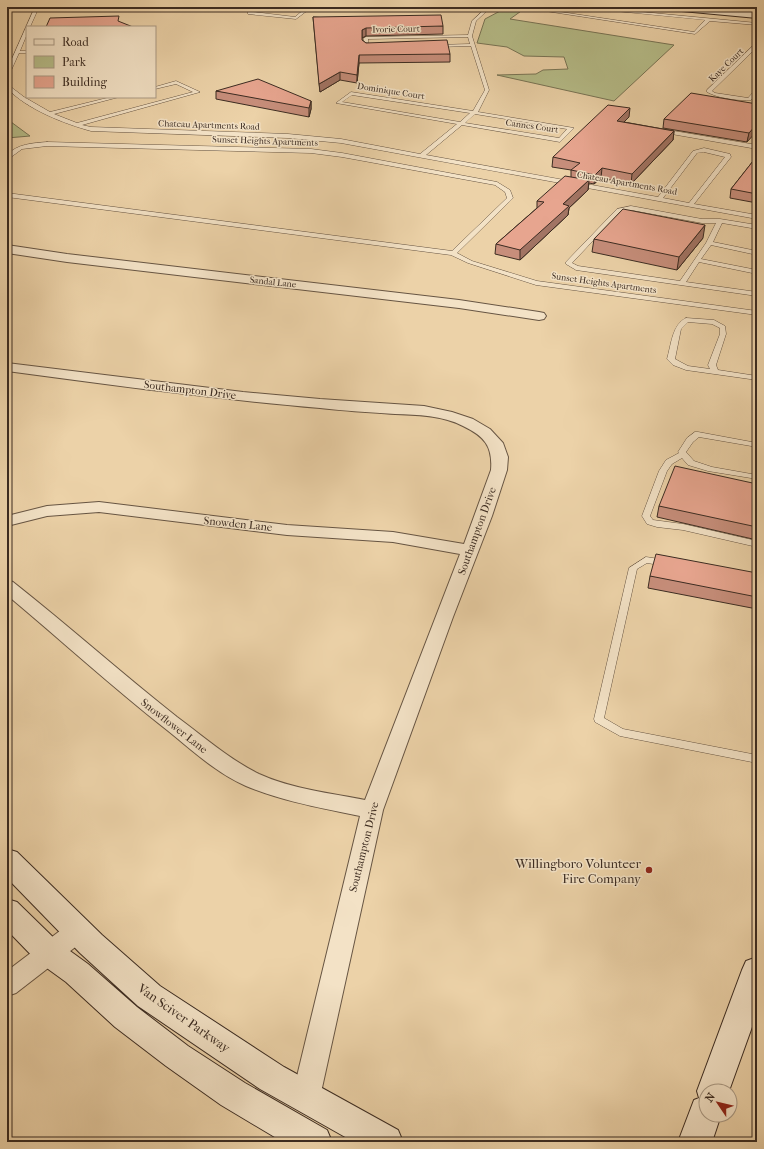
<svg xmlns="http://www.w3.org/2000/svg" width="764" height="1149" viewBox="0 0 764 1149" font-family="'IM FELL French Canon',serif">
	<rect width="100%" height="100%" fill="#ecd2a8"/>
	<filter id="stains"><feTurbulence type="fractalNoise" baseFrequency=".005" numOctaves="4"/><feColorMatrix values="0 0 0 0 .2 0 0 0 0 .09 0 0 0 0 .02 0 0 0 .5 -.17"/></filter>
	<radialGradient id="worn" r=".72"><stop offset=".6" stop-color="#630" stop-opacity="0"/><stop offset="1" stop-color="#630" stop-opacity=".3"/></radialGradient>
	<path fill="#b6bd89" stroke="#787455" d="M524,9L510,19L674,45L614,101L497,75L536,74L543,70L568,69L564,57L524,56L507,47L477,43L485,19L502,10Z
		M7,119L30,136L7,138Z"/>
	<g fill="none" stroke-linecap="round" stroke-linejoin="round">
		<g stroke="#675543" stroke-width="1">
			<path id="lane" d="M35,7H39L30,27H27V34L20,51H27V53H19L9,75L7,76V70Z
				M254,7H258L253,12L295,17L307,7H312L296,19L248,14V12Z
				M487,7H491L476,21L472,36L489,90L478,112L574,128L560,142L462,125L426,155L658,197L693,151L704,148L730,154L731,157L694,204L757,215V219L341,143L288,138L91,131C65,124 26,109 7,88V84L24,97L50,112L111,97H119L54,114L77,123L193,92L176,84L155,89V87L176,81L200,92L82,125L91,127L288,134L341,139L420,154L457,124L336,103L351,92L473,111L485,90L471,46L436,47L434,46L436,45L470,44L468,37L368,39V46L375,47L366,49L364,48V38L366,37L468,35L472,21ZM352,95L470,113L460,122L342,102ZM475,114L567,129L559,138L465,123ZM704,152L725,157L689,203L663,198L697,153Z
				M575,7H590L757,23V25L710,21L695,34L539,10L541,9L694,32L705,20Z
				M755,44H757V47L712,91L715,93L748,98L757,88V92L751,100C740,101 717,98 707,92V90Z
				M662,129L757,145V149L660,132V130Z
				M47,142L311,149L342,153L497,182L510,190L513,198L457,253L472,261L537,281L757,311V315L536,285L468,263L451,255L7,197V193L452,251L507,198L505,192L495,185L342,157L311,153L47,146L22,149L7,160V155C17,144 33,143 47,142Z
				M631,206L702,219H720L757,225V229L722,223L713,242L757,251V255L711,245L701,259L757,270V274L699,262L686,282L757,292V296L576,270L566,264V262L617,209ZM631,210L702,223H716L706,243L680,281L578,266L572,263L621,211Z
				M686,318L714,320L725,326L726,334L716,365L718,370L757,376V380L686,370L673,365L667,359C671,346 672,324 686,318ZM688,322L712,324L720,328V334L708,365L710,369L688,366L675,359L681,329Z
				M695,432H698L757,443V447L699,437L693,442L686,452L694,461L712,467L757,475V479L708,471L688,465L682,458L672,464L667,471L650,516L653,520L683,524L757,541V547L683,530L657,527L647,524L642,516L659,471L666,460L679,453L678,452L687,438Z
				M646,557L666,560L670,563L666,566L647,563L637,569L604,718L623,729L757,755V763L620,736L595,722L594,719L629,568Z"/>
		</g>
		<g stroke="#675543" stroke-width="2">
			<path id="street" d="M7,245L67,254L459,300L539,312L544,313L546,316L544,319L539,320L459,308L67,262L7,253Z
				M7,363L243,392L320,399L424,406L452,412L473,419L490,429L503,443L508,457L507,470L492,516L453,617L383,810L320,1097L316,1106L306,1110L296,1106L292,1097L360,816C321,808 282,801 246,786C216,773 192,750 167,730C112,687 61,640 7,595V580L13,582C69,626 121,673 177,717C204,737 229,759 259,774C292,789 330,793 365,800L460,554L393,542L287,535L99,512L47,516L7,526V516L47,506L99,502L287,525L393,532L464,544L491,470C493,446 484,436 463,426C442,415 418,415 395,414C370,412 345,411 320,408C215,399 111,385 7,371Z
				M78,921L87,924L90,931L87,938L16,993L7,996V971L69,924Z"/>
		</g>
		<g stroke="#3b2b21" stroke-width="2">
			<path id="secondary" d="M666,7H703L757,12V18L671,10Z
				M7,849L17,852L102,935L160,986L284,1067L398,1130L403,1142H354L260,1089L138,1006L80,953L7,878Z
				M7,899L17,902L59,943L88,964L137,1007L188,1046L245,1083L327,1130L332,1142H283L221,1105L166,1066L115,1027L66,982L37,961L7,930Z
				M757,957V1013L729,1091H706V1115H721L712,1142H678L694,1100L699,1098L697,1091L742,970L746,961Z"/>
		</g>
		<use href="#lane" fill="#f3e2c6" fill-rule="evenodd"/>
		<use href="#street" fill="#f3e2c6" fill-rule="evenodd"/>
		<use href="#secondary" fill="#f3e2c6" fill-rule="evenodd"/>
	</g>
	<path fill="#c78e7b" stroke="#3b2b21" d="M313,17L443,26V34L366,36L362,38V40L366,43L450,54V62L359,63L357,83L340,80L320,92Z
		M216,91L311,101V109L309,117L216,99Z
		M757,104L747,142L663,128L664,119Z
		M629,117L624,122L674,131L673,140L631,184L601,178L594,184L589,183L588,190L569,208L568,215L520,260L495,254L496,244L537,208V201L571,177V170L552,167L553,157Z
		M757,156V203L730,198L731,189Z
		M703,238L677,270L592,252L594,239Z
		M757,484V540L657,517L659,506Z
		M757,573V609L648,588L650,576Z"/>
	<path fill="#a27464" stroke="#3b2b21" d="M366,28V36L362,38V30Z
		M359,55V63L357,83V75Z
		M340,72V80L320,92L319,84Z
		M311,101V109L309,117V108Z
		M630,108L629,117L616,130L617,121Z
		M757,124V131L747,142L749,133Z
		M674,131L673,140L631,184L632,174Z
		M602,168L601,178L594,184L595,175Z
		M589,180L588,190L569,208L568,215L520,260V250L563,204Z
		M705,225L703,238L677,270L679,257Z"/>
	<path fill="#e7a58f" stroke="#3b2b21" d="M441,15L443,26L366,28L362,30V40L366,43L447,40L450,54L359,55L357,75L340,72L319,84L313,17Z
		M119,16L118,21L133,27H46L50,18Z
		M258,79L311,101L309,108L216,91Z
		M691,93L757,104V124L749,133L664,119Z
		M608,105L630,108L617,121L674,131L632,174L602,168L595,175L571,170L580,163L553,157Z
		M757,156V194L731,189Z
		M565,176L589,180L563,204L569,206L520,250L496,244L544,202L537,201Z
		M623,209L705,225L679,257L594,239Z
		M675,466L757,484V527L659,506Z
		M656,554L757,573V597L650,576Z"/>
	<circle fill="#8f2418" stroke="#f3e2c6" stroke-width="1.5" cx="649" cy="870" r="4"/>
	<g text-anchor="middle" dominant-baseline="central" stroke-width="3" stroke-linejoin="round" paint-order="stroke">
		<g font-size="9" fill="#3b2b21" stroke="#f3e2c6">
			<text transform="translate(396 29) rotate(-1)">Ivorie Court</text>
			<text transform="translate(726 65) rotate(-44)">Kaye Court</text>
			<text transform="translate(391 91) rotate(9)">Dominique Court</text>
			<text transform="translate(209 125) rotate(2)">Chateau Apartments Road</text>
			<text transform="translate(532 126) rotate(8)">Cannes Court</text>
			<text transform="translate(265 141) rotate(2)">Sunset Heights Apartments</text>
			<text transform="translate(627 183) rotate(10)">Chateau Apartments Road</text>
			<text transform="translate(273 282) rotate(6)">Sandal Lane</text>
			<text transform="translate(604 283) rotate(8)">Sunset Heights Apartments</text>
		</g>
		<g font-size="11" fill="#3b2b21" stroke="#f3e2c6">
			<text transform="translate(190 390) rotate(7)">Southampton Drive</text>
			<text transform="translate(238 524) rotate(6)">Snowden Lane</text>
			<text transform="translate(477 531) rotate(-70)">Southampton Drive</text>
			<text transform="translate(174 726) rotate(38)">Snowflower Lane</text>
			<text transform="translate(364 847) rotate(-76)">Southampton Drive</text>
		</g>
		<g font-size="13" fill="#3b2b21" stroke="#f3e2c6" text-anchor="end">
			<text x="641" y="863">Willingboro Volunteer<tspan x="641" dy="15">Fire Company</tspan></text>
		</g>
		<g font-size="13" fill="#3b2b21" stroke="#f3e2c6">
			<text transform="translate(184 1018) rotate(35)">Van Sciver Parkway</text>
		</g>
	</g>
	<rect width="764" height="1149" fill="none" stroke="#ecd2a8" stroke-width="24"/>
	<rect x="8" y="8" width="748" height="1133" fill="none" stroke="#3b2b21" stroke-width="2"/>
	<rect x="12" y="12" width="740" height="1125" fill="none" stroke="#3b2b21"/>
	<rect x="26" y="26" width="130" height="72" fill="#f3e2c6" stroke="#a99984"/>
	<rect x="34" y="39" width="20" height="6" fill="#f3e2c6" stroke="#a99984"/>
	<text x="62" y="46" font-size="12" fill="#3b2b21">Road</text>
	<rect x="34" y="56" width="20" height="12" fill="#b6bd89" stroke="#a99984"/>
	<text x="62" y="66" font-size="12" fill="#3b2b21">Park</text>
	<rect x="34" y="76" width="20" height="12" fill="#e7a58f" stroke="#a99984"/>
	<text x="62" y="86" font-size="12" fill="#3b2b21">Building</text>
	<g transform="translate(718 1103) rotate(305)"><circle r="19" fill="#f3e2c6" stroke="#a99984"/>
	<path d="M0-3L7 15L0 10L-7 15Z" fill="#8f2418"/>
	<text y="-6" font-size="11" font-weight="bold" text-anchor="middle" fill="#3b2b21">N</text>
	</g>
	<rect width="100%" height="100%" filter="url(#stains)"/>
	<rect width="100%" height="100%" fill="url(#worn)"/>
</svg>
